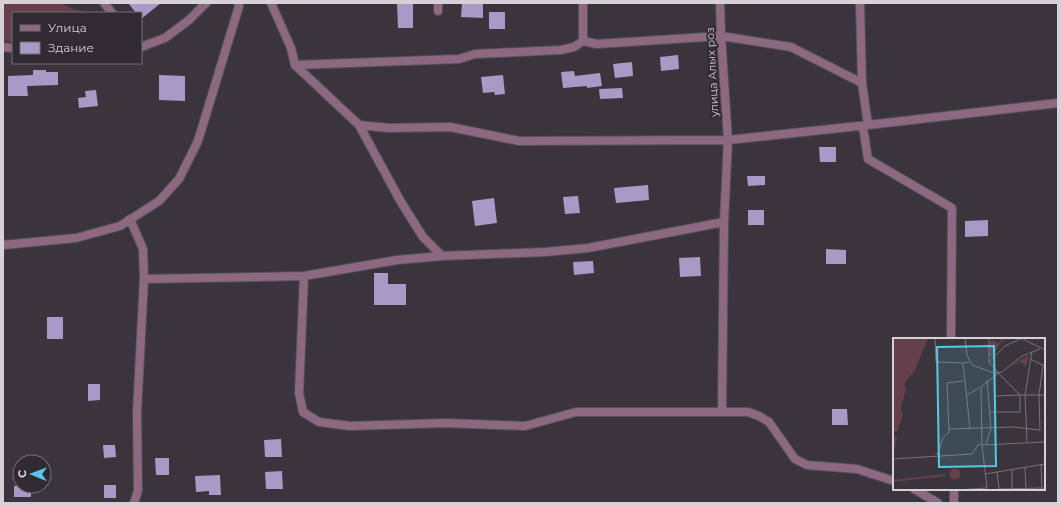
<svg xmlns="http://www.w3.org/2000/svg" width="1061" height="506" viewBox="0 0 1061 506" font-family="Montserrat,sans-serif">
	<rect width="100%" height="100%" fill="#3a343c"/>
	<path fill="#65404b" d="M3,3H61L73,9L89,13H13V42L3,41Z"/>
	<path fill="#a69ac6" d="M128,3H161L141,19V13H136Z
		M397,3H413V28H398Z
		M462,3H483V18L461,17Z
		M489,12H505V29H489Z
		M678,55L679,69L661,71L660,57Z
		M632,62L633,76L615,78L613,64Z
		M33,70H46V72H58V85L27,86L28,96H8V76L33,75Z
		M574,71L575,76L600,73L602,86L587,88V86L563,88L561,72Z
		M159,75L185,76V101L159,100Z
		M503,75L505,94L495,95L494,92L483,93L481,77Z
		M622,88L623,98L600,99L599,89Z
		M96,90L98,106L79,108L78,98L86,97L85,91Z
		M819,147H836V162H820Z
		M747,176H765V185L748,186Z
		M648,185L649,200L616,203L614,188Z
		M578,196L580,213L565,214L563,197Z
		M494,198L497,223L475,226L472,201Z
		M748,210H764V225H748Z
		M988,220V236L965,237V221Z
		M826,249L846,250V264H826Z
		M700,257L701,276L680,277L679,258Z
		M593,261L594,273L574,275L573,262Z
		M374,273H388V284H406V305H374Z
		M47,317H63V339H47Z
		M88,384H100V400L88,401Z
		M832,409H847L848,425H832Z
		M281,439L282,457H265L264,440Z
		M103,445H115L116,457L104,458Z
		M155,458H169V475H156Z
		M282,471L283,489H266L265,472Z
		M220,475L221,495H209V491L196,492L195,476Z
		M104,485H116V498H104Z
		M14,486H31V497H14Z"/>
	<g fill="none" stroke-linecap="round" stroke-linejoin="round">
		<g stroke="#565058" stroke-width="10">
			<path id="minor" d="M104,3L112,13
				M271,3L291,48L295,65L359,125L389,128L450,127L519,141L728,140L868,125L862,83L860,3
				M720,3L721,36L728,140L724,222L722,412
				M438,11V3
				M583,41V3
				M3,47L13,48
				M141,47L165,38L189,20L206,3
				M295,65L459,59L475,54L561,50L574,47L583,41L597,44L721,36L791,47L862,83
				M359,125L401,202L423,237L442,256
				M868,125L1058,103
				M863,127L868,159L952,208L951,339
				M130,219L143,249L144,279L304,276L397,260L442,256L545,252L588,248L724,222
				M3,245L76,238L120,226L159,201L179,179L198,141L239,6L238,3
				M304,276L299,393L303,412L319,422L350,426L446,423L525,426L576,412H748L759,416L769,422L795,459L807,465L857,469L894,481
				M914,489L938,503
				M954,489V503
				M134,503L138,491L137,412L144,279"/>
		</g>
		<use href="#minor" stroke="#8c6980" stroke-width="8"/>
	</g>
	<g text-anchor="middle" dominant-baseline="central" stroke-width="4" stroke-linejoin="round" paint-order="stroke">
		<g font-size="11" fill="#d5d1d6" stroke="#302a32">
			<text transform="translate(712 72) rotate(-93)">улица Алых роз</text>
		</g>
	</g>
	<g transform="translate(893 338)">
		<rect width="152" height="152" fill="#3a343c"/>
		<path d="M0,0L35,1L22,32L11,46L13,50L8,70L10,76L5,92L0,94L4,101L0,116ZM110,0H115L107,5L100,19L96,18L97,4L101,2L104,6ZM136,17L133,29L128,24L118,28ZM56.5 136a5.5 5.5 0 1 1 11 0a5.5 5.5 0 1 1-11 0ZM52,136V138L0,144V142Z" fill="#65404b"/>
		<path fill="none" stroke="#78737a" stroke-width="1" d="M42,0L43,24L70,25M72,0L74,17L79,27L101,35L109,34L129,18L147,11M96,0V24L105,34M128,0L152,12M137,21L152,28M76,24L70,25L77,91M96,24L112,8L129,0M107,34L88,49L89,107L152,104M73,58L87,49M101,58L127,57L106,36M97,74H127V57H152M56,91L120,89L147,92L146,57L150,27M134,104L132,57L139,13M93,106L98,90L94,42M44,117L50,100L56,94L54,45L70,43M0,121L79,116L85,107L88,106M148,126L149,152M132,129L133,152M119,131V151M104,134L106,151L152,150M92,136L152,126M64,152L94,150L89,107"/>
		<path fill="#57c9e2" fill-opacity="0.15" stroke="#57c9e2" stroke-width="2" d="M101,8L103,128L46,129L44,9Z"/>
		<rect width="152" height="152" fill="none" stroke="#d5d1d6" stroke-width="2"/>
	</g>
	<rect width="1061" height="506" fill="none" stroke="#d5d1d6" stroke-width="8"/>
	<rect x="12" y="12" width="130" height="52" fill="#302a32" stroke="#726d74"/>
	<rect x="20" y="25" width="20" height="6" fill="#8c6980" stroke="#726d74"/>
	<text x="48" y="32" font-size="12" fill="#d5d1d6">Улица</text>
	<rect x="20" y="42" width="20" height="12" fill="#a69ac6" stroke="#726d74"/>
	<text x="48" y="52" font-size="12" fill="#d5d1d6">Здание</text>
	<g transform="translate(32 474) rotate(271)"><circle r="19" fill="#302a32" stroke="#726d74"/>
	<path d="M0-3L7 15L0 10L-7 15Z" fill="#57c9e2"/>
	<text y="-6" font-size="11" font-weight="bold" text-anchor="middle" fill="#d5d1d6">С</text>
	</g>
</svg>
